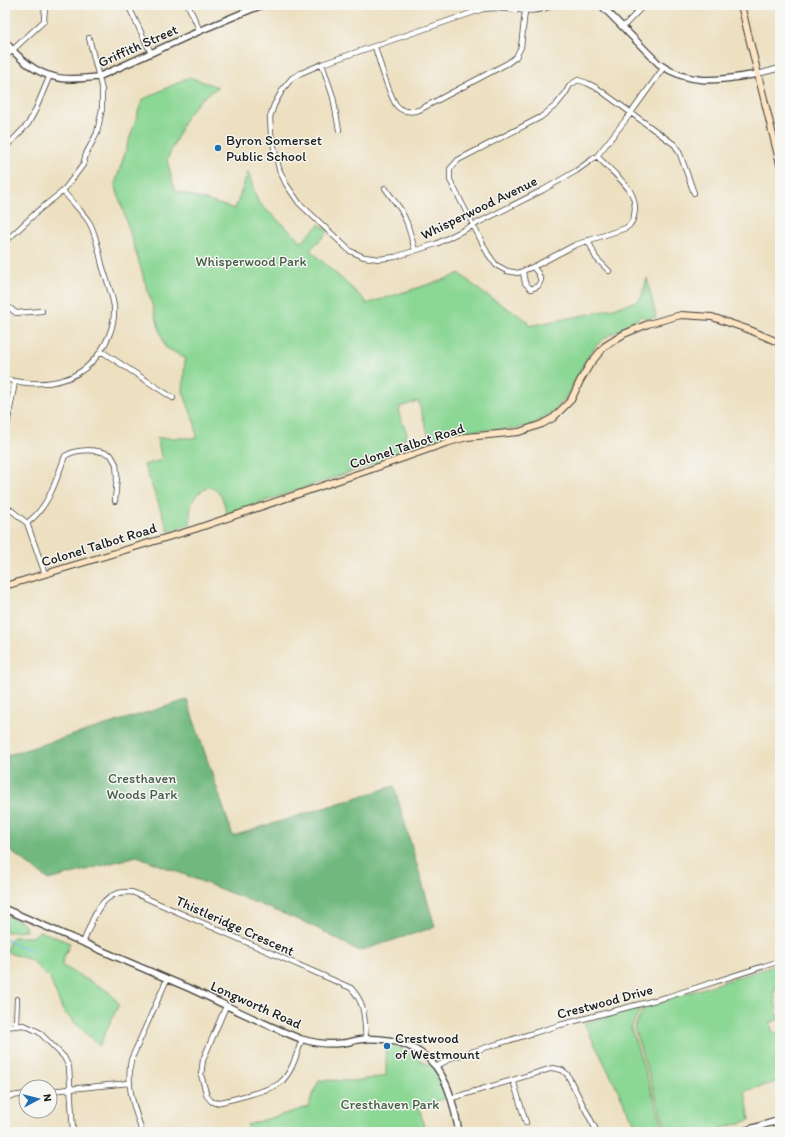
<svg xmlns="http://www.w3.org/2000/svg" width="785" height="1137" viewBox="0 0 785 1137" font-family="Itim,sans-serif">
	<rect width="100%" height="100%" fill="#f6f6f2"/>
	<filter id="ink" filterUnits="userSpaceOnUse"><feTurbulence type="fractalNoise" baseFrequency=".025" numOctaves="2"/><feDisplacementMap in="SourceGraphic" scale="8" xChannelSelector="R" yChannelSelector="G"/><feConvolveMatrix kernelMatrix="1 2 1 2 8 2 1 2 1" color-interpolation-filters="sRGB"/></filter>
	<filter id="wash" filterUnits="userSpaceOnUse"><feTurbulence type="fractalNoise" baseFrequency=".012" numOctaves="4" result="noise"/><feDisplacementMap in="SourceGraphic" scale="16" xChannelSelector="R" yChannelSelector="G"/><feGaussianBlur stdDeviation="0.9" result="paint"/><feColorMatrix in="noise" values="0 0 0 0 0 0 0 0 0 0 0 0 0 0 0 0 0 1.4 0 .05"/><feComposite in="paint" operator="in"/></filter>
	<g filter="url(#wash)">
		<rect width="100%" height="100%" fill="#ede0c1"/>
		<path fill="#8bd794" stroke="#547a58" d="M189,77L218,87L200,100L186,117L167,160L175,191L235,209L248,172L258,202L302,242L319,224L329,231L310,250L366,301V304L452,277L459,273L483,293L528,321L529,326L599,312L638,301L642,295L647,278L656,317L647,319L641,316C630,328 612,331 600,342C574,367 575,404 537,422C516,433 491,428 468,431C456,433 443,439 431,443L418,401L400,407L399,414L407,433L403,443L405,452L371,465L227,514C223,501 223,492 210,487C190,494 190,507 190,525L169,532L144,465L162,460L157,438H197L195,424L183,392L185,358L165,347L115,184L142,100Z
			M5,915L24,923L26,931L5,932Z
			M40,931L70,943L61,965L109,992L119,1004L99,1046L63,1011L50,979L31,960L6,952L10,940L14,937H32Z
			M780,964V976L774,993L778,1020L770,1023L773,1033L780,1032V1081L745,1091L750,1120L710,1132H667L634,1028L644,1007Z
			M641,1007L631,1028L665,1132H639L584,1023Z
			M386,1039L435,1069L446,1088L449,1098L419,1105L425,1132H250L247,1125L308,1107L319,1080L353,1081L386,1076Z"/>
		<path fill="#70b87e" stroke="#466a4d" d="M187,700L233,836L394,786L435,927L359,951L309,924L137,856L49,880L5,847V756Z"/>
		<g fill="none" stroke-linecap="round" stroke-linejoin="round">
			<path stroke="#70bae9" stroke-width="1.5" d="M5,938L15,945L29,949L32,951"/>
		</g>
	</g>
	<g filter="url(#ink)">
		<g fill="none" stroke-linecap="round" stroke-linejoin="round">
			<g stroke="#3b3935" stroke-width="6">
				<path id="minor" d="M128,5L151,53
					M188,5L200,31
					M553,5C531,17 505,5 483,9L322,64L301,73L292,78L283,89L274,105L270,117L271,134L279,169L286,184L299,203L350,251L364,257L379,259L395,257L436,244L543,190L576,171L597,156L631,113L664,67
					M623,27L644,5
					M375,47C379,59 390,100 398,107C404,113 412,112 419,110L508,63L516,57L521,47L525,11
					M5,57L44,21L45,5
					M322,64L333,97L339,130
					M758,74L780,68
					M5,148L28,124L35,111L50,75
					M597,156C606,166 623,180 630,191C637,202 637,221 626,228L575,245L537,265L518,273L507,271L496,265L488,254L450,180V169L458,160L541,117L556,105L565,94L570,85L578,80L587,83L597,88L675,145L680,154L694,193
					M385,188L401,210L407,223L415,250
					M588,240L596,258L609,271
					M5,242L39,210L63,191L83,165L86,154L97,133L102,109V90L89,38
					M523,272L525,283L531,289L538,286L541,280L538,273L533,267
					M5,304L16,313L42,311
					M101,351L173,398
					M5,379C46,389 83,384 105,344C111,333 115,319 114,306C112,293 106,278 102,265C99,251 96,234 89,222C82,211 71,201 63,191
					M7,425L15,382
					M5,507L11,510L27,523L45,574
					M27,523C49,507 56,480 65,456C78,448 97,449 111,455L116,464L117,476L115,501
					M83,943C91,925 97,898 119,893C123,892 128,892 132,892L351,988C366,1004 364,1018 366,1039
					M226,1006L203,1060L201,1075L207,1096L211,1101L215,1103C227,1101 271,1090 280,1083C292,1073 297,1053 302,1039
					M16,1025L17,999
					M5,1027L24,1025L39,1032L64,1057L69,1067L73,1132
					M436,1067L451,1058L560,1025L667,997L780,961
					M513,1080L526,1123
					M50,1091L129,1083
					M5,1097L26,1094
					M452,1098L553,1068L562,1070L567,1074L597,1132
					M142,1132C134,1106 126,1088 131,1060L167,979"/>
			</g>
			<g stroke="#3b3935" stroke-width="8">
				<path id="tertiary" d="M601,5L659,64C692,87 721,80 758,74
					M5,41C17,57 35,73 55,77C68,81 85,78 98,77L204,29L252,9L263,5
					M5,909C67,936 129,962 191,989C228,1006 263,1024 301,1039C314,1043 329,1045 343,1043C351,1042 359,1039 366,1039C386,1038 404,1042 421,1053C448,1071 453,1103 459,1132
					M740,1132L780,1120"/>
			</g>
			<g stroke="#3b3935" stroke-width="8">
				<path id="secondary" d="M741,5L780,164
					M5,586L195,529L372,469L446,443L467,437L519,432L542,424L553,418L571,400L580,381L590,364L605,346L624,334L648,324L681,315L712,317L750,330L780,343"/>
			</g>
			<use href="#minor" stroke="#fff" stroke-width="4.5"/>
			<use href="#tertiary" stroke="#fff" stroke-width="5.5"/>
			<use href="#secondary" stroke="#fde5c4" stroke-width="6"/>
		</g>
	</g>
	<g fill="#1f6fb2" stroke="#f6f6f2" stroke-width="1.5">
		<circle cx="218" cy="148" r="4"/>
		<circle cx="387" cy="1046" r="4"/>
	</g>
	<g text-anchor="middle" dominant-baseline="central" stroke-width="3" stroke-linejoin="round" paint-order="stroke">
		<g font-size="14" fill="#1c1c1c" stroke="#f6f6f2">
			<text transform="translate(138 46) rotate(-24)">Griffith Street</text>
			<text transform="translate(479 208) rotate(-26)">Whisperwood Avenue</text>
			<text transform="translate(407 446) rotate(-18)">Colonel Talbot Road</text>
			<text transform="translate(99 545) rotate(-17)">Colonel Talbot Road</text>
			<text transform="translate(235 926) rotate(24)">Thistleridge Crescent</text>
			<text transform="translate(605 1002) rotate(-15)">Crestwood Drive</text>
			<text transform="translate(256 1005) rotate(24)">Longworth Road</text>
		</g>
		<g font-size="14" fill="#1c1c1c" stroke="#f6f6f2" text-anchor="start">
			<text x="226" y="140">Byron Somerset<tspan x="226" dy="16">Public School</tspan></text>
			<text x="395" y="1038">Crestwood<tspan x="395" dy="16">of Westmount</tspan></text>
		</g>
		<g font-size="14" fill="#435d46" stroke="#f6f6f2">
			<text x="251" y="261">Whisperwood Park</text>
			<text x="142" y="778">Cresthaven<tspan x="142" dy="16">Woods Park</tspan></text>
			<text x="390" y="1104">Cresthaven Park</text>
		</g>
	</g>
	<rect width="785" height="1137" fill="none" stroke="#f6f6f2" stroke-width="20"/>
	<g transform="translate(38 1099) rotate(83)"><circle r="19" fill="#f6f6f2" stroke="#9f9f9c"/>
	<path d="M0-3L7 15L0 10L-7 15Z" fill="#1f6fb2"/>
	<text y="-6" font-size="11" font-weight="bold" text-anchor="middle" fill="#1c1c1c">N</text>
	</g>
</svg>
